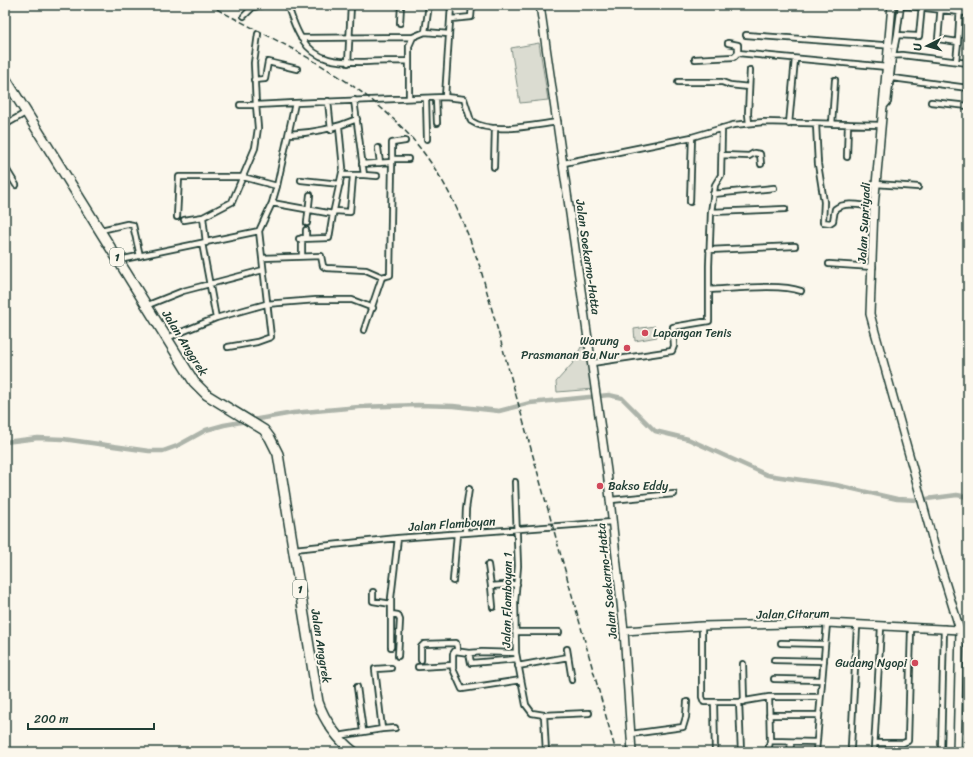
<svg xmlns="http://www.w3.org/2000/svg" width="973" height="757" viewBox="0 0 973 757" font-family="Sriracha,sans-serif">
	<rect width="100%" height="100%" fill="#fbf7ec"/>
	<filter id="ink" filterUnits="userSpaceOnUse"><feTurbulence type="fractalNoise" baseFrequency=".025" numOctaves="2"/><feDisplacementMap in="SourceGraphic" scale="8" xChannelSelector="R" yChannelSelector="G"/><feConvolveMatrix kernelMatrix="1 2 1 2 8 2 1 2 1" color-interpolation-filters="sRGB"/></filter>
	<g filter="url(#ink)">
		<path fill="#dbdcd1" stroke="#7d8c82" d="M539,43L548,100L520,103L511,48Z
			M655,326L657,337L635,341L634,329Z
			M589,346L595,389L557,392L556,382L573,363L581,347Z"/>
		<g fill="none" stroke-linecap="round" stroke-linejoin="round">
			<path stroke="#adb4aa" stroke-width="4.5" d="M5,442L38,438L63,439L149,451H163L177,446L206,430L224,425L293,413L359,407L418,405L453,406L499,411L530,403L609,395L622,398L655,431L688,439L767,475L836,485L897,499L919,500L957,495L968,497"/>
			<g stroke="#1f3d34" stroke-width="8">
				<path id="street" d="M253,5V7L262,5
					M287,5C292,16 295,29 302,39C317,63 340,62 365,62C380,61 394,61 409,61
					M900,5L968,13
					M901,5L897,35L917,36H919L922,5
					M941,5L938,39L958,42L960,5
					M244,16L253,7
					M451,19L471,17L472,5
					M400,23L401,5
					M425,32L449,34
					M746,35L895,46
					M301,38L413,37
					M728,43L738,45V53L887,67
					M888,56L902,55L968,63
					M695,59L734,57L738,53
					M956,61L958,42
					M348,63L351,5
					M885,77L968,88
					M254,80L265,79L268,62L297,69
					M678,82H722L730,85L749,87
					M445,97L464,99L471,121C491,135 534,125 558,122
					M409,98V46L413,37L425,32L429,5
					M426,98L427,139
					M436,98L437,123
					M328,101L331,130
					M931,102L968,106
					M240,105H256L254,63L258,34
					M883,108L888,102L893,55L897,35
					M5,119L8,123L27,112
					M749,123L748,114L750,70
					M789,124L795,59
					M816,124L818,164L824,202L823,222L830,223L833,221L835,209C846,201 862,206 874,207
					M832,124L835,80
					M289,134C314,133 334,129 357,119
					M378,148L380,163
					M722,155L749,156L754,153L760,154L761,164
					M847,157L848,124
					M392,159H408
					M392,162V143L405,141
					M564,163L692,137L733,125L764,122L881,125
					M362,164L392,162V166L390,275L382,277L364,330
					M5,167L16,185
					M494,167L495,128
					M342,175H364L354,100
					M364,175L377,176
					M301,180L340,184
					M876,184L918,187
					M713,194L774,188
					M690,202L692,137
					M272,203L333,214L343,168L339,127
					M335,211L350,212L353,176
					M711,212L785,209
					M177,217L179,177H243L277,186
					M184,220L203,217
					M307,223L310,195
					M101,230L127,224L133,225L140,256
					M306,238V230
					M299,239L329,238L333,214
					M202,243L216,318
					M206,243L203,217L232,202L255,148L258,128L256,105L295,103
					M709,250L795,246
					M302,255V238
					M262,258L321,256L323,266L326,268L366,270L382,277
					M119,260L259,231
					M829,264L873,267
					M709,290C733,289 780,283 801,291
					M148,305L183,291L263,270
					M167,338L216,318L266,304L316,300H352L373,308
					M228,347L257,342L271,337L259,231L272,203L277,186L295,103L445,97L451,5
					M592,363L672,351L674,346L673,327L709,321V266L711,212L715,185L721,175L722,128
					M515,482L518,566L515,602L516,653L526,705L532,713L544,715L546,752
					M611,500L674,494
					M465,533L466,509L469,489
					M294,549L398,538L612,522
					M488,565L491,586L517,584
					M453,581L457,534
					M491,586L493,607
					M373,592V601L391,604
					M391,614L398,615L400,620L398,656
					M702,626V697L704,702H739L769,697L770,741L816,742
					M964,630H968
					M515,632H559
					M781,643L825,644
					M391,647V598L398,538
					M567,649L572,680
					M469,653L471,663L517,659
					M516,653L482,652L469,653L455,651L453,654V669L462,689L521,680
					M421,660V647L424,644L456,643L458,651
					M774,660L824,661
					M743,664L744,702
					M518,666L568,657
					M418,667L453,665
					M774,679L822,680
					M357,687L363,731
					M769,697H820
					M739,702L741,752
					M714,703L715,752
					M544,715L589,713
					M769,715H819
					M382,729L395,728
					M631,734L683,727L686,717L687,702
					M338,736L382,729L375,669L391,668
					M875,743H903L908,741L911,629
					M851,747L857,626
					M874,749L881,627
					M768,752L770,741
					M790,752L791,743
					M816,752L827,623
					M941,752L944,628"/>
			</g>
			<g stroke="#1f3d34" stroke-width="10">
				<path id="secondary" d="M892,5L874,207L870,314L938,559L960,630L957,752
					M624,631L702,626L827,623L960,630"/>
			</g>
			<g stroke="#1f3d34" stroke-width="10">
				<path id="primary" d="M540,5L607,471L624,631L632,752"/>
			</g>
			<g stroke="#1f3d34" stroke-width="12">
				<path id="highway" d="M5,78L194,382L207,395L264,430L270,438L278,454L318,702C324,720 338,740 354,752"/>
			</g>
			<use href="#street" stroke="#fbf7ec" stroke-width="4.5"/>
			<use href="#secondary" stroke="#fbf7ec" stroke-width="7"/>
			<use href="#primary" stroke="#fbf7ec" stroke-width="7"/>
			<use href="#highway" stroke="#fbf7ec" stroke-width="9"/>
			<path stroke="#1f3d34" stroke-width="1.5" stroke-dasharray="6 3" stroke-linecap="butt" d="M209,5C289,48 378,85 431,163C453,195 467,230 480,267L616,752"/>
		</g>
	</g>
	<g fill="#d1495b" stroke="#fbf7ec" stroke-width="1.5">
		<circle cx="645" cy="333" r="4"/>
		<circle cx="627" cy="348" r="4"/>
		<circle cx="600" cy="486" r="4"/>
		<circle cx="915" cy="663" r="4"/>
	</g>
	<g text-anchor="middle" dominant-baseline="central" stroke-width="4" stroke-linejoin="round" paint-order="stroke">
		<g fill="#fbf7ec" stroke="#61756b" stroke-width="1">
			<rect x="110" y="248" width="14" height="18" rx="3"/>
			<rect x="293" y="580" width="14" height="18" rx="3"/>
		</g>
		<g font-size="11" font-weight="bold" fill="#1f3d34">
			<text x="117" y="257">1</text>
			<text x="300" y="589">1</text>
		</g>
		<g font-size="12" fill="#1f3d34" stroke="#fbf7ec">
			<text transform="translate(864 223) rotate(-87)">Jalan Supriyadi</text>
			<text transform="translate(588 257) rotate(82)">Jalan Soekarno-Hatta</text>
			<text transform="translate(185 343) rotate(58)">Jalan Anggrek</text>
			<text transform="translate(452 524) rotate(-4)">Jalan Flamboyan</text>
			<text transform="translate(607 581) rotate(-96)">Jalan Soekarno-Hatta</text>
			<text transform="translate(507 600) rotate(-89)">Jalan Flamboyan 1</text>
			<text transform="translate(793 614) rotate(-1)">Jalan Citarum</text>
			<text transform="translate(321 646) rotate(81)">Jalan Anggrek</text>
		</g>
		<g font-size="12" fill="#1f3d34" stroke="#fbf7ec" text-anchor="start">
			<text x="653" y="333">Lapangan Tenis</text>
			<text x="619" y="341" text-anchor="end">Warung<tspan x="619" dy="14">Prasmanan Bu Nur</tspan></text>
			<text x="608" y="486">Bakso Eddy</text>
			<text x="907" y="663" text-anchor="end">Gudang Ngopi</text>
		</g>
	</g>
	<rect width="973" height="757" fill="none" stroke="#fbf7ec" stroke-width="20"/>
	<rect x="10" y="10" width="953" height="737" fill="none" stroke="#1f3d34" stroke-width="1.5" filter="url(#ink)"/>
	<g transform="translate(927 46) rotate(264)" stroke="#fbf7ec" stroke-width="3" paint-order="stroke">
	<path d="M0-3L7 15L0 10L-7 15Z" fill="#1f3d34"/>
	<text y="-6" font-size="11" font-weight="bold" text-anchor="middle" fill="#1f3d34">U</text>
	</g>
	<path d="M28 723v6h126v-6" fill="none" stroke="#1f3d34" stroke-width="2"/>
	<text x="34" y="723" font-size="12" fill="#1f3d34" stroke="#fbf7ec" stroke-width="3" paint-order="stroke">200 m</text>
</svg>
